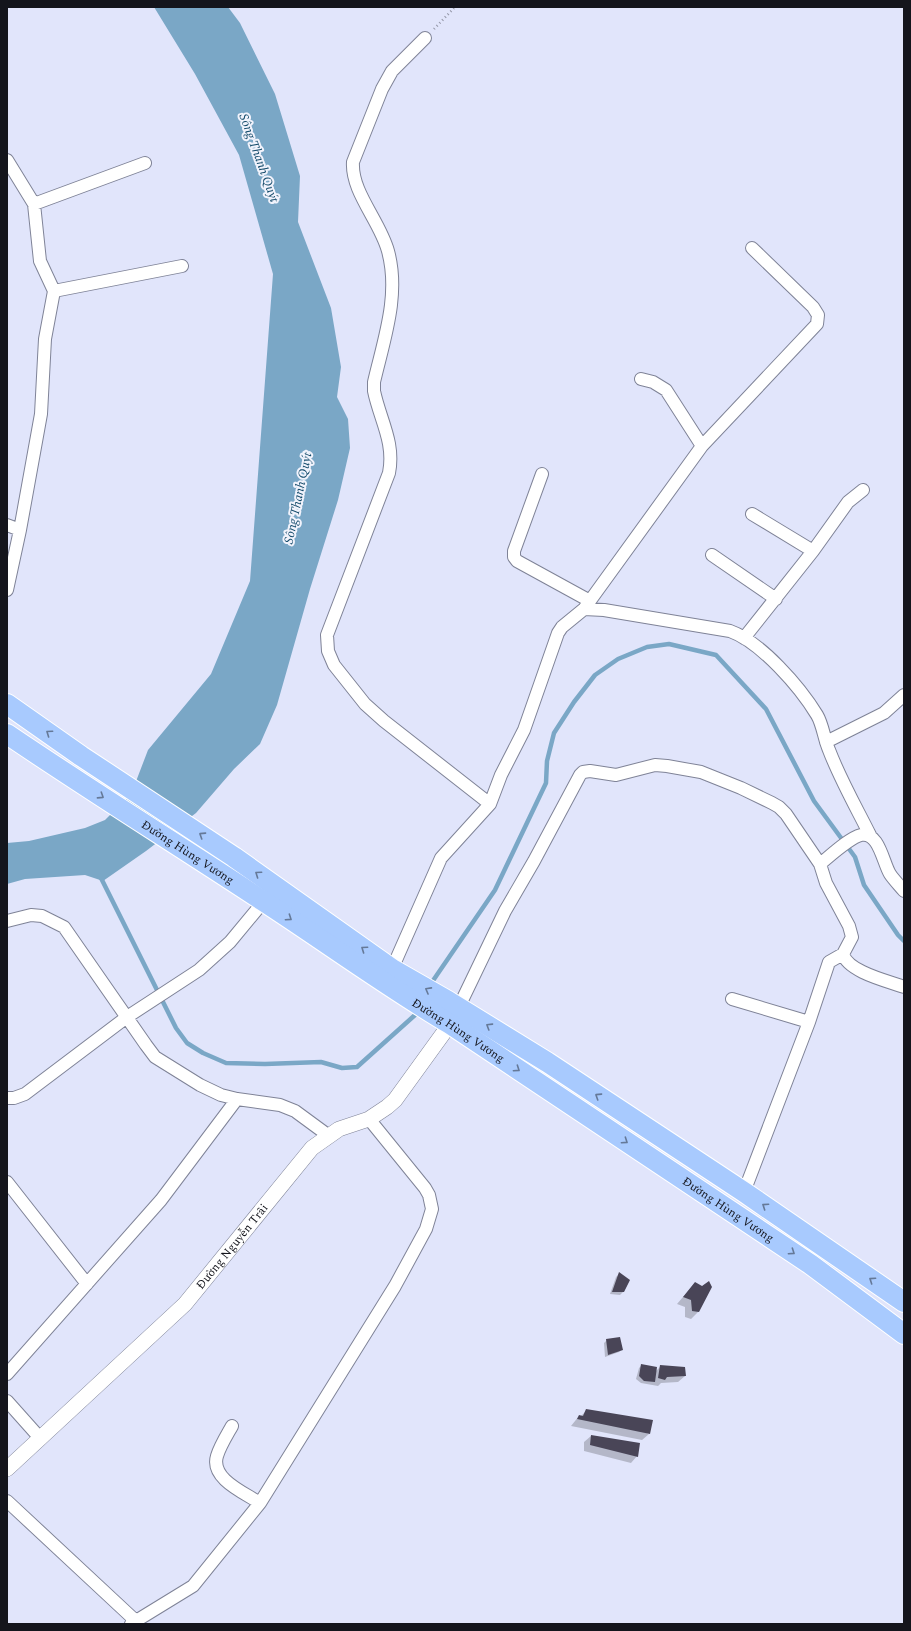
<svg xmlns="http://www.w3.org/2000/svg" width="911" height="1631" viewBox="0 0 911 1631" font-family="Spectral,serif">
	<rect width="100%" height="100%" fill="#e1e5fb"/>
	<path fill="#7aa7c6" d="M154,7H228L240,23L275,94L300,176L298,222L331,308L341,367L337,397L348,419L350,448L338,500L310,589L277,705L260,744L234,769L196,813L146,851L103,881L85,875L25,879L7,884V843L29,841L85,828L105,820L128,797L135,784L148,750L211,674L250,581L273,274L239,155L195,74Z"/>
	<path fill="#0003" d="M619,1274L624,1291L620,1295L610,1294L616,1277Z
		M695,1283L698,1312L691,1319L685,1317V1307L677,1304Z
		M607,1340L622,1349L619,1352L605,1357L604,1343Z
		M642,1365L655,1372L660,1367L685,1376L678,1382L661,1383L658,1386L641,1383L636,1379L639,1368Z
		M587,1410L649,1434L642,1440L571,1426L579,1416H581Z
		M591,1436L637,1456L631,1463L584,1451V1442Z"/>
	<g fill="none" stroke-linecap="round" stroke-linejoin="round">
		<path stroke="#7aa7c6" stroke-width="4.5" d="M100,876L176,1028L187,1043L203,1053L226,1063L265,1064L321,1062L342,1068L357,1067L415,1015L418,1010
			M430,985L495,890L546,783L547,761L554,733L574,702L595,675L618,659L647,647L669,644L716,655L766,709L814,801L855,857L864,885L898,935L904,941"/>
	</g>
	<path fill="#494557" d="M619,1272L630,1280L624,1292H612Z
		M709,1281L712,1287L699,1312L692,1311L691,1300L683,1297L695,1282L702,1286Z
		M620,1337L623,1350L608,1355L606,1339Z
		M641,1364L657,1367L655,1382L644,1381L639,1376Z
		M660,1365L685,1367L686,1376L667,1377L665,1380L658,1378Z
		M586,1409L653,1420L650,1434L577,1419L579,1415L583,1416Z
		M591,1435L640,1443L638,1457L590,1445Z"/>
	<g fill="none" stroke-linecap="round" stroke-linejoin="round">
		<g stroke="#7f8397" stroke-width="14">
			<path id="minor" d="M425,38L392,71L382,89L353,162C351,192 380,221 388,251C400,295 384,339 374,382V391C380,420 395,442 389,473L327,635L328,651L334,665L365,704L384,721L490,804
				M7,160L34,204L40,261L54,291L45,339L41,414L20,530L7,590
				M34,204L145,163
				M54,291L182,266
				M641,379L653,382L666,390L702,446
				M542,474L514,551V557L517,561L590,601
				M752,514L813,551
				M7,525L20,530
				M712,555L776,599
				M584,609L702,446L817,324L818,315L813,307L752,248
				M744,638L813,551L848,502L863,490
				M826,742L884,713L904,695
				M820,864C830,856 849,838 861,835C879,831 883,863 890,874C894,880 900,886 904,891
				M7,921L31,915L42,916L64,927L146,1045L155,1057L200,1085L221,1095L237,1099L280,1105L295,1111L329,1136
				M392,969L441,858L490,804L501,775L524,730L558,633L562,627L584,609L604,610L730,631C761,642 800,687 817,715C823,725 824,739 829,750C840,779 856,807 870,835
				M732,999L809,1022
				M456,1013L505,911L534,861L580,775L583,772L590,771L616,775L655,765L667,766L701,772L741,788L772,803L779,807L786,814L820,864L826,883L849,926L852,937L843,954C848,972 888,981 904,987
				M7,1098H14L25,1094L127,1017L199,970L230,942L264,901
				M7,1182L87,1284
				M744,1192L809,1022L829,962L843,954
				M7,1374L161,1200L237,1099
				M7,1401L40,1438
				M232,1426C227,1435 220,1446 217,1456C210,1479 245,1493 260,1503
				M7,1501L139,1624
				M131,1624L193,1586L260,1503L395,1286L426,1229L432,1209L429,1195L425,1188L369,1119"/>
		</g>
		<g stroke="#7f8397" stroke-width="16">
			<g id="tertiary">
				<path id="s1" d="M7,1469L185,1304L312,1148L339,1129L369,1119L387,1107L395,1100L450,1024"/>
			</g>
		</g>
		<g stroke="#fff" stroke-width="22">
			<g id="trunk">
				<path d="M7,704L81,756L234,857L392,969L448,1001L547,1062L744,1192L904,1302"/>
				<path id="s2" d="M7,734C91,791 178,845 263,901C326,942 386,986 450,1024L810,1264L904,1334"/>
			</g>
		</g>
		<path stroke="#9396a6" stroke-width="2.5" stroke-dasharray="1 3" stroke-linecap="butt" d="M434,29L455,7"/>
		<use href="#minor" stroke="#fff" stroke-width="12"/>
		<use href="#tertiary" stroke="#fff" stroke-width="15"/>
		<use href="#trunk" stroke="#a8cafe" stroke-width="20"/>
	</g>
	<defs><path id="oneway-chevron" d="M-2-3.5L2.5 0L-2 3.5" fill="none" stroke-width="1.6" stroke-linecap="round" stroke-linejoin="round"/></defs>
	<g stroke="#657998">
		<use href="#oneway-chevron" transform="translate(49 733) rotate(-145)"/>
		<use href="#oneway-chevron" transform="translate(101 796) rotate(33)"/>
		<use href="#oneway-chevron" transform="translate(202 835) rotate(-147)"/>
		<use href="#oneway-chevron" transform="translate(258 874) rotate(-145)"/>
		<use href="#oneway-chevron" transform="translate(289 918) rotate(34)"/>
		<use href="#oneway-chevron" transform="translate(364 949) rotate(-145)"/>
		<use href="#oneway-chevron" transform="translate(428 990) rotate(-151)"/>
		<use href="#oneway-chevron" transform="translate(489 1026) rotate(-148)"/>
		<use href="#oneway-chevron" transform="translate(517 1069) rotate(34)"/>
		<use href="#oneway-chevron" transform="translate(598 1096) rotate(-147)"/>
		<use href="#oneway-chevron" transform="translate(625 1141) rotate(34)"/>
		<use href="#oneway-chevron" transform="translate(765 1206) rotate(-146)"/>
		<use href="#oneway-chevron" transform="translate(792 1252) rotate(34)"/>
		<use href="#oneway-chevron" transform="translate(872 1280) rotate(-146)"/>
	</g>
	<g text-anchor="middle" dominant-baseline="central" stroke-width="4" stroke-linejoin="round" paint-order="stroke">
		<g font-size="12" fill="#14151c" stroke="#f1f3fc">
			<text stroke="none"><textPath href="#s2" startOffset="216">Đường Hùng Vương</textPath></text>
			<text stroke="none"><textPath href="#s2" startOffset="540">Đường Hùng Vương</textPath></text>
			<text stroke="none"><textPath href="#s2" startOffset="864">Đường Hùng Vương</textPath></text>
			<text stroke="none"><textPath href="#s1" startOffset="317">Đường Nguyễn Trãi</textPath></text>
		</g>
		<g font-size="13" font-style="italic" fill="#134a6a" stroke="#f1f3fc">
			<text transform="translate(259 158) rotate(70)">Sông Thanh Quýt</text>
			<text transform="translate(298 498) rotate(-78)">Sông Thanh Quýt</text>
		</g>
	</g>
	<rect width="911" height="1631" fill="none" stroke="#14151c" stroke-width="16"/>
</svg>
